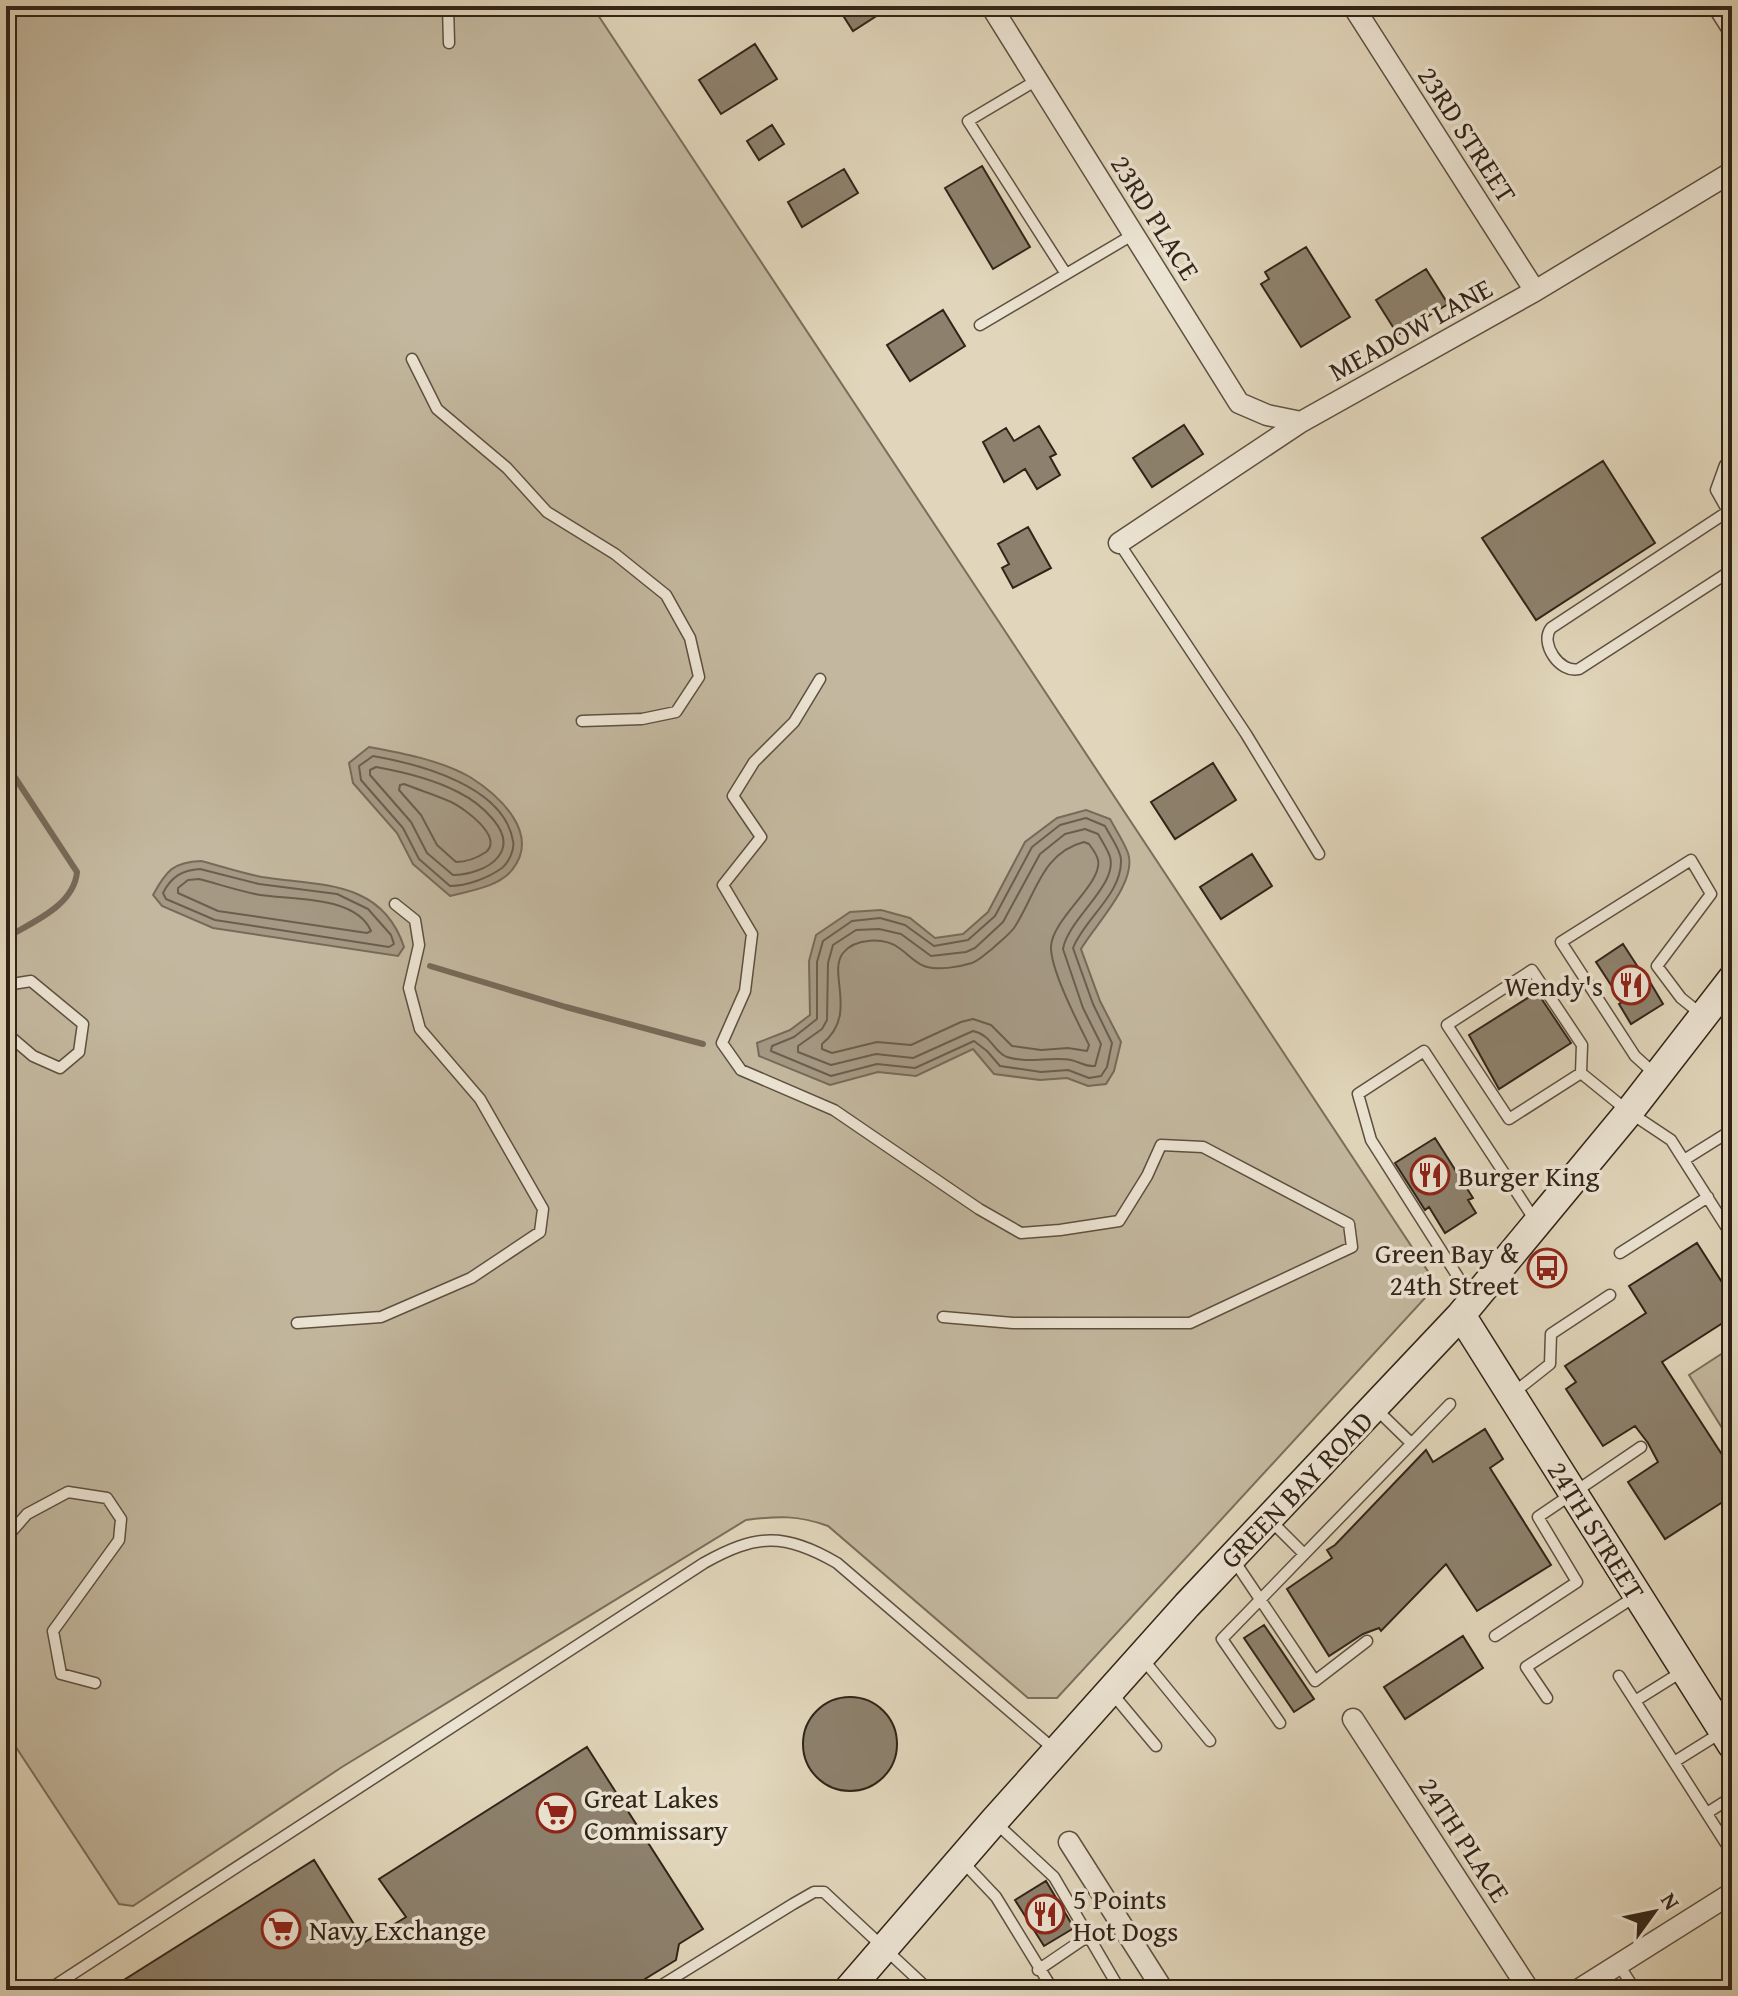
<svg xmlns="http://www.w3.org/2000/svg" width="1738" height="1996" viewBox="0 0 1738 1996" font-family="'Gentium Book Plus',serif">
	<rect width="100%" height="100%" fill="#e1d6bb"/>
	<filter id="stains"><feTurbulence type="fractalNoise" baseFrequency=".0025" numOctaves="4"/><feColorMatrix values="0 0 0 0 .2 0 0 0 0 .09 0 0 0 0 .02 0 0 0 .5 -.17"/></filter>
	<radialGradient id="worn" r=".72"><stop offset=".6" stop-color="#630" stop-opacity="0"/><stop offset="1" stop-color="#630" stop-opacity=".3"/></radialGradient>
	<path fill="#c3b89f" stroke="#7a6e5c" stroke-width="2" d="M6,6H592L1437,1285L1057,1698H1028L828,1526C798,1515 778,1516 746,1520L342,1767L133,1906L119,1904L6,1732Z
		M1732,1347V1444L1689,1375Z"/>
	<path fill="#a59984" stroke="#776a59" stroke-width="2" d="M369,747C402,753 440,760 470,777C500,796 541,834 512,870C499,887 469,891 450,896L413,864L397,833L353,783L349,763Z
		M1086,810L1110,819C1116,830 1124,842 1128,853C1138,882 1095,925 1081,949L1100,1001L1121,1042L1114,1071L1106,1084L1088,1086L1067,1078L1040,1080L994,1074L973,1049L916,1076L878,1072L830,1085L759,1056L757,1043L790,1030L810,1015L809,961L816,935L850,912L881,910L910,918L935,938L963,934L988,912L1025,842L1057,818Z
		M201,861C221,866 241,873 262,877C318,886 382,879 404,947L398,956L213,928L162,906L153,895C166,871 173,862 201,861Z"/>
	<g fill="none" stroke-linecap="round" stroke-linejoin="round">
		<path stroke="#6b5e4e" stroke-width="2" d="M373,756C419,764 504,786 513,841C515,849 509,862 502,868C488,878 467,886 450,886L419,859L403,828L361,780L359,766Z
			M376,767C404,772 433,779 458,792C478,802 518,833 498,857C489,869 467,875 453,875L427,853L411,822L370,775V770Z
			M404,784C419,790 436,795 451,802C464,808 504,837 486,852C477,858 466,862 456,862L437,845L421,815L399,790L400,785Z
			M1086,818L1105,826C1110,836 1121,850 1121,860C1122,894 1085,918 1073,948L1093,1004L1112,1043L1107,1067L1101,1076L1089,1078L1068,1070L1041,1072L1000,1066L987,1051L974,1041L915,1068L877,1064L831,1076L771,1051L772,1046L794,1037L817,1019V962L823,941L852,921L880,918L905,925L934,946L968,940L995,916L1032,847L1060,825Z
			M1085,829L1098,834C1102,841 1108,850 1110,857C1118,885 1068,919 1063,949L1083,1008L1101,1044L1095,1066C1086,1067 1080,1062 1071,1060C1051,1056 1029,1064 1007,1057C994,1053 992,1035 973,1031L913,1058L876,1054L831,1065L798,1052V1046L822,1029L827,1020L828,963L833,945L856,930L879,929L901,934L931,956L966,952L975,948L1003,922L1040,854L1065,834Z
			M1084,842L1089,844C1092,848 1097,855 1098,860C1103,883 1053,918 1051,946C1050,969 1078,1023 1089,1045L1087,1051L1068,1048L1041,1050L1012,1046L991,1025L973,1019L961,1022L911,1045L877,1042L832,1053L822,1049V1044C859,1014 827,974 843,953C855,938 884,937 899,948C907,953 914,962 924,966C937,971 959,967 972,963C980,960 985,954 992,949C999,942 1008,936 1014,928C1036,895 1041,853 1084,842Z
			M200,869L259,884L337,894L368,909L391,935L394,944L389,947L215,920L166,899L163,893C171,877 182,870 200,869Z
			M199,879C218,884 236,890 255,894C289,901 355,894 371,931L367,933L218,911L178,893V888L188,880Z"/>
		<path stroke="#776a59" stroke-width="6" d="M6,938C32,922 74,906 77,872L14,776
			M430,966L566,1007L703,1044"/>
	</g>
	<path fill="#8d816d" stroke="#312418" stroke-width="2" d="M837,6H892L853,31Z
		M755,44L777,79L721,114L699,80Z
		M772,125L784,144L759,160L747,141Z
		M982,166L1030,247L993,269L945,188Z
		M844,169L858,193L802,227L788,202Z
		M1306,247L1350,317L1301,347L1261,284L1269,279L1265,272Z
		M1426,269L1448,304L1398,335L1376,300Z
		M943,310L965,346L910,381L887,345Z
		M1184,425L1203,454L1152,487L1133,458Z
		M1039,426L1056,454L1050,457L1060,475L1037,489L1025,469L1004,482L983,442L1006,428L1014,441Z
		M1603,461L1655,543L1536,620L1482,538Z
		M1028,527L1051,568L1013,588L1002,568L1009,564L998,544Z
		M1213,763L1236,800L1175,839L1151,802Z
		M1252,854L1272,886L1221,919L1200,887Z
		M1623,944L1645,978L1647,977L1663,1004L1631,1024L1619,1004L1622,1002L1596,962Z
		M1537,992L1571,1043L1499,1089L1469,1035Z
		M1435,1138L1473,1198L1468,1200L1476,1213L1445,1233L1429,1207L1425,1210L1395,1163Z
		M1697,1243L1732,1298V1317L1662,1362L1732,1470V1496L1665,1539L1628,1482L1658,1462L1648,1443L1635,1426L1603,1446L1566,1389L1576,1382L1565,1366L1646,1313L1629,1286Z
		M1485,1429L1503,1459L1490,1468L1551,1565L1477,1611L1446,1564L1381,1631L1379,1628L1363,1634L1329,1656L1287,1589L1332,1558L1327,1550L1335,1545L1426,1450L1433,1462Z
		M1264,1625L1314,1699L1294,1712L1244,1638Z
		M1463,1636L1483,1668L1405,1719L1384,1687Z
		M803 1744a47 47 0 1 1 94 0a47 47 0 1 1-94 0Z
		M587,1747L703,1929L679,1944L676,1960L627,1990H108L314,1860L365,1942L406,1917L379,1879Z
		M1046,1881L1074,1928L1044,1946L1015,1900Z"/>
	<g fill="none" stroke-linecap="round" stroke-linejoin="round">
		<g stroke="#5d5041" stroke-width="13">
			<path id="lane" d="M448,6L449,43
				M1037,80L968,121L1066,274
				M980,325L1134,234
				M412,359L437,409L507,468L547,512L615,554L666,595L690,638L699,677L676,712L642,719L582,721
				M1727,512L1551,628C1539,643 1560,674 1579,669L1732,570
				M1730,515L1716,490L1725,465L1732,461
				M1119,543L1246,734L1319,854
				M820,679L794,722L754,762L733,796L761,837L723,885L752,934L745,991L722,1043L741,1070L834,1110L979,1209L1021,1233L1060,1230L1119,1221L1147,1176L1161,1145L1203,1147L1349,1224L1352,1247L1190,1323H1013L943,1317
				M1532,970L1582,1045L1581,1073L1509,1119L1447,1025Z
				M6,985L31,981L83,1024L79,1052L60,1068L33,1056L6,1033
				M1581,1073L1629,1112L1671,1140L1732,1236
				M1656,1075L1635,1056L1561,942L1691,860L1711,894L1657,966L1681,998L1701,1014
				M1684,1160L1732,1130
				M1620,1253L1708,1197
				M1472,1299L1371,1140L1358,1094L1424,1051L1536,1222
				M297,1323L381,1317L471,1278L540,1232L543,1209L480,1099L420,1029L409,988L419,945L415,920L395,904
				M1512,1394L1550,1364L1551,1334L1610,1295
				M1376,1409L1411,1443
				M1270,1520L1304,1554
				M6,1538L27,1514L68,1492L107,1498L121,1519L119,1540L53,1631L61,1674L95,1683
				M1233,1559L1315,1681L1367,1641
				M1495,1636L1577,1582L1538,1517L1641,1447
				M1142,1658L1210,1741
				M1619,1676L1732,1853
				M1111,1692L1156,1746
				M1547,1698L1526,1667L1636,1596
				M1635,1701L1683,1671
				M1280,1723L1222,1639L1450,1404
				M1674,1762L1722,1732
				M1707,1813L1732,1797
				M996,1823L1054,1877L1120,1990
				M962,1861L996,1897L1053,1990
				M1619,1965L1635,1990
				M1038,1970L1088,1936
				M48,1990L704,1563C756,1534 784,1532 837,1563L1055,1750
				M654,1990L793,1904L814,1892H824L929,1990"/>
		</g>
		<g stroke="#5d5041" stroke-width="23">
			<path id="street" d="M991,6L1239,403L1267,415L1301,422
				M1353,6L1535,291
				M1718,6L1732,28
				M1119,543L1301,422L1535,291L1732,172
				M1353,1719L1529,1990
				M1069,1842L1163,1990
				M1578,1990L1732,1893"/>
		</g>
		<g stroke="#312418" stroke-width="31">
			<path id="secondary" d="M1461,1315L1732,1745
				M848,1990L994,1821L1187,1605L1461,1315L1629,1112L1732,979"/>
		</g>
		<use href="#lane" stroke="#ece4d3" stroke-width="10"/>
		<use href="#street" stroke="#ece4d3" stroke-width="20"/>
		<use href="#secondary" stroke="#ece4d3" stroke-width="28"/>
	</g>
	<defs>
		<g id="restaurant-ring" transform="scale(2)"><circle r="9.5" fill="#ece4d3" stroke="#8f2418" stroke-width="1.5"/><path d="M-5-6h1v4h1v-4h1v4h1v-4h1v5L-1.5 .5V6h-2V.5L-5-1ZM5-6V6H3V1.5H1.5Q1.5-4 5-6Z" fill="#8f2418"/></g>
		<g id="bus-ring" transform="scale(2)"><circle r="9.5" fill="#ece4d3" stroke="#8f2418" stroke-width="1.5"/><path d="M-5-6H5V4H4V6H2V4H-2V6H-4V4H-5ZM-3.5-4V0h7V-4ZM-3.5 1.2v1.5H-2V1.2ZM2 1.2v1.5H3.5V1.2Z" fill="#8f2418"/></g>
		<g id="supermarket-ring" transform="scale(2)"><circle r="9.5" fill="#ece4d3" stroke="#8f2418" stroke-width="1.5"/><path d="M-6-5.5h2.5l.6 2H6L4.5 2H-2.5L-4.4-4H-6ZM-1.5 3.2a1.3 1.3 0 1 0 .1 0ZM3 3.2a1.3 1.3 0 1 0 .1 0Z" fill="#8f2418"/></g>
	</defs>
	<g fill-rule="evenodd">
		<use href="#restaurant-ring" x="1631" y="985"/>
		<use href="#restaurant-ring" x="1430" y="1175"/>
		<use href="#bus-ring" x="1547" y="1268"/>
		<use href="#supermarket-ring" x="556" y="1813"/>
		<use href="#restaurant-ring" x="1045" y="1914"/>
		<use href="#supermarket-ring" x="281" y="1929"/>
	</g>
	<g text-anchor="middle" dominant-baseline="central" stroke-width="7" stroke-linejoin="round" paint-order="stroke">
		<g font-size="28" fill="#312418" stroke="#ece4d3">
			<text transform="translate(1468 134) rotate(57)">23RD STREET</text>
			<text transform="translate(1156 217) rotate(58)">23RD PLACE</text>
			<text transform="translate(1410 329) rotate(-29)">MEADOW LANE</text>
			<text transform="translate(1296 1489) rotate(-46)">GREEN BAY ROAD</text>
			<text transform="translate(1597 1530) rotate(58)">24TH STREET</text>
			<text transform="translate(1465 1839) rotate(57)">24TH PLACE</text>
		</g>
		<g font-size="28" fill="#312418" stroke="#ece4d3" text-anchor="start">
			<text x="1603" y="985" text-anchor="end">Wendy's</text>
			<text x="1458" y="1175">Burger King</text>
			<text x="1519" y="1252" text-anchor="end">Green Bay &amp;<tspan x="1519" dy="32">24th Street</tspan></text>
			<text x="584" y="1797">Great Lakes<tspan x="584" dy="32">Commissary</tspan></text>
			<text x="1073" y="1898">5 Points<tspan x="1073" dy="32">Hot Dogs</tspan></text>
			<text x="309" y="1929">Navy Exchange</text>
		</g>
	</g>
	<rect width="1738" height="1996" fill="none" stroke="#e1d6bb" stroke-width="32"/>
	<rect x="8" y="8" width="1722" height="1980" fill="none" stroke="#312418" stroke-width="4"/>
	<rect x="16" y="16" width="1706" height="1964" fill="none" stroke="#312418" stroke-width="2"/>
	<g transform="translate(1654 1912) rotate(57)" stroke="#ece4d3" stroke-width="6" paint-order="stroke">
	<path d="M0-6L14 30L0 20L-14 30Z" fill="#312418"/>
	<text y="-12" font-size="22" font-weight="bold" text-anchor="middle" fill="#312418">N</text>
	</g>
	<rect width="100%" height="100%" filter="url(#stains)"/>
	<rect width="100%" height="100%" fill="url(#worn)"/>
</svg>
